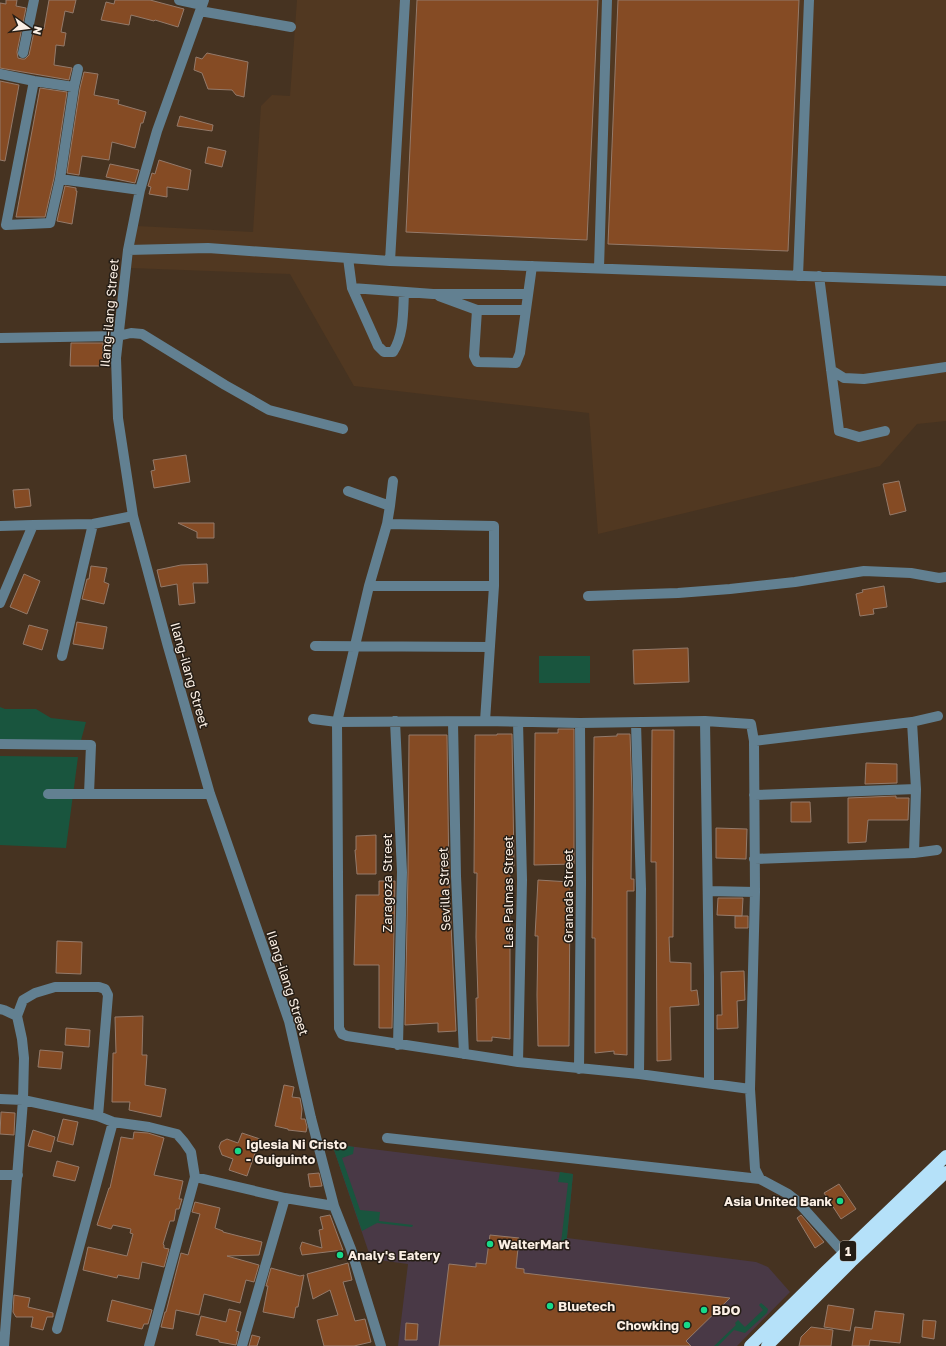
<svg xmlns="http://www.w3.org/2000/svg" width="946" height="1346" viewBox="0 0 946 1346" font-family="'Golos Text',sans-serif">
	<rect width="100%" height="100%" fill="#463321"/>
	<path fill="#493946" d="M332,1144L573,1174L567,1238L756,1262L768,1267L790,1292L737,1346H398L408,1264L371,1259Z"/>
	<path fill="#513821" d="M297,0H946V421L917,424L880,466L598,534L589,413L354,386L290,274L131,268L137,226L253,232L261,106L272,95L290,96Z"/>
	<path fill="#19553e" d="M539,656H590V683H539Z
		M0,707L5,709H36L51,718L86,722L80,744L0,740Z
		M0,756L78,757L66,848L0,845Z
		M332,1144L354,1147L353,1154L342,1158L360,1210L380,1212L379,1221L413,1225L412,1227L377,1223L362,1231Z
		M560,1172L573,1174L566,1247L550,1245V1242L561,1243L568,1183L558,1182Z
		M761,1303L768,1309L767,1313L745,1333L734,1330L718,1346H714L736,1325L735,1323L738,1320L745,1327L763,1310L759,1305Z"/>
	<path fill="#854b24" stroke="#947a6a" d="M6,0H17L16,6L26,8L17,52L18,58L22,59H25L29,55L35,27L44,29L49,0H76L73,13L65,11L61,32L66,33L64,46L56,45L54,65L72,68L69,80L0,68V3L6,4Z
		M115,0H150L184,9L178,27L155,20L154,21L131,15L129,25L101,20L106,2L114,4Z
		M417,0H598L587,240L406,232Z
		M618,0H799L788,251L608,244Z
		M207,53L248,62L244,97L236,95L232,90L208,89L202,73L194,70L196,57L202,59Z
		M84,72L98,74L94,95L119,100L118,104L146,112L143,123H141L135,148L112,142L109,160L82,156L79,175L67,173L80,88Z
		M0,81L19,85L5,161L0,160Z
		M40,88L67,92L54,178L45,217H16Z
		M180,116L213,125L212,131L177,126Z
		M208,147L226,151L222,167L205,163Z
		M159,160L191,170L188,190L167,187V197L149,194L151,187L148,186L152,173L155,174Z
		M110,164L139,170L135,183L106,177Z
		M65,186L76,188V191H77L72,224L57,221Z
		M71,343H103V366H70Z
		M186,455L190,482L154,488L151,471L155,470L153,460Z
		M899,481L906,511L890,515L883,484Z
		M29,489L31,506L15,508L13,490Z
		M178,523H214V538H197V532Z
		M207,564L208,583H193L195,603L179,605L177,584L161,587L157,570L181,565Z
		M91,566L107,568L104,582L109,584L104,604L82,599L87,579H89Z
		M24,574L40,581L27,614L10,607Z
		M884,586L887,607L873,609L874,614L860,616L856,594L863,592L862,590Z
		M77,622L107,627L103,649L73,644Z
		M29,625L48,630L42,650L23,644Z
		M688,648L689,682L634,684L633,650Z
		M558,729H574V864L534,865L535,733H558Z
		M652,730H674L673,937H669L670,962L691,963V991L697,990L699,1005L670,1007L671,1060L657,1061L656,862H651Z
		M497,734H512L514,866H511V871H510V1039L492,1037V1041H477L476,998H478L476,937L477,873H474L475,735H497Z
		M617,734H630L632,794L631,879H634V891H627V1055L614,1054V1051L595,1053V938H592L594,737L617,736Z
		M409,735H447L449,881L456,1031L438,1032V1023L405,1025L408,872Z
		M866,763L897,764V783L865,784Z
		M896,796V798H909L908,820H868L866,842L848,843V798Z
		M791,802H810L811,822H791Z
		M716,828L747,829L746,859L716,858Z
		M376,835V874H357L355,850H356V836Z
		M538,880L570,882L569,1046H538L537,995L538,936H535Z
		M379,881H395L392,1028H379V965H354L356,895H379Z
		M718,898H743L742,916L717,915Z
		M735,916H748V928H735Z
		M57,941L82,942L81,974L56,973Z
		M744,971L745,1000L737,1001L738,1028L717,1029V1015H722L721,972Z
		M143,1016L142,1055H147L145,1085L166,1089L161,1117L129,1110L130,1102H112L113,1053H116L115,1017Z
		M66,1028L90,1030L89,1047L65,1045Z
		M40,1050L63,1052L61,1069L38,1067Z
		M284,1085L294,1087L292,1097L300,1098L302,1109L301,1119H305L307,1127L306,1132L288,1130V1129L275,1126Z
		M1,1112L15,1113L14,1135L0,1134Z
		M63,1119L78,1122L73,1145L57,1141Z
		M33,1130L55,1137L51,1152L28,1146Z
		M134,1132L148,1133L164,1138L154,1175L183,1181L179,1199H182L179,1209H176L174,1221H170L163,1244L164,1245V1248L169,1249L164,1267L142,1262L139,1279L118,1275L117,1278L83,1270L88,1247L127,1256L133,1234L130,1233L131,1229L113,1225L111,1229L97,1225L109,1188H110L121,1137L133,1139Z
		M242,1133L260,1139L247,1176L229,1170L233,1159L222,1155L219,1147L221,1142L227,1139L238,1143Z
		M57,1161L79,1167L75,1181L53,1176Z
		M319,1173L322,1186L310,1187L308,1174Z
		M839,1184L856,1209L841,1219L824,1193Z
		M195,1202L220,1208L215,1228L223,1231V1232L262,1242L259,1255L227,1256L259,1265L254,1282L246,1280L240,1303L204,1294L199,1315L176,1310L173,1329L161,1327L165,1312H166L181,1253L188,1255L200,1214L192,1212Z
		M330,1215L343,1250L302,1255L300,1248L302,1242L322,1248L319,1230L323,1229L320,1217Z
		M801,1215L824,1242L815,1248L797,1218Z
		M490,1235L519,1238L516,1268L524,1269V1273L730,1298L686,1341L691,1346H439L449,1264L476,1267V1263L486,1264Z
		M348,1263L352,1280L343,1282L355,1321L365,1319L371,1342L354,1346H324L317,1320L338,1315L330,1290L313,1299L307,1274Z
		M271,1268L300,1276L304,1275L298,1307H296L294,1318L263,1312L268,1286H266Z
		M14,1295L30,1298L28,1307L53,1313V1317H47L43,1330L31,1327L33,1317H16L13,1312Z
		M112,1300L152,1310L148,1324H144L142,1329L107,1321Z
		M828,1305L854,1309L850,1331L824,1327Z
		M229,1309L241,1312L236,1331L239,1332L236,1345L219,1342V1340L196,1335L201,1316L226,1322Z
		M875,1311L904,1314L900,1343L870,1340L869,1346H852L855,1327L872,1329Z
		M923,1320L936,1321L934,1339L922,1337Z
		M406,1323L418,1324L417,1340H405Z
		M811,1327L833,1330L831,1346H799L801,1337Z
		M252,1335L260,1337L257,1346H249Z"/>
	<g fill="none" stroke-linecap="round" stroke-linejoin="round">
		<path stroke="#628091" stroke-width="10" d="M179,0L202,5
			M204,0L157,131L140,190L128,250L116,358L118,418L133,516L167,643L210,794L289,1021L311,1118L334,1206L351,1249L381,1346
			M200,11L291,27
			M23,53L34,0
			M0,74L34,81L74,87
			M34,81L6,225L50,223L60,179L74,87L78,69
			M60,179L140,190
			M128,250L208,248L390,261L946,281
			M348,258L352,288L378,346L384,352H393C404,335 403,312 404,292
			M390,261L405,0
			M599,268L607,0
			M798,276L809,0
			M819,276L839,431L859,437L885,431
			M352,288L433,294H528
			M439,296L477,310
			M526,310H477L474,356L477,362L516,363L520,353L532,266
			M0,338L118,336L131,333L142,334L225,385L269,410L343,429
			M831,370L844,378L864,379L946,367
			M393,481L390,506L387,524L369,586L337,722L339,1028L342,1034L347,1036L518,1062L639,1074L750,1089
			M348,491L390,506
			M387,524L494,526V586L485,721
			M0,526L33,525L93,524L133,516
			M369,586H494
			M588,596L678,593L730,589L795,582L864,571L911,573L939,578L946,577
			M0,603L33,525
			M315,646L490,647
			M62,656L93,524
			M313,719L337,722L485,721L580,723L705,721L751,724L754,741L755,892L750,1089L755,1169L760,1179
			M395,721L402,872L398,1045
			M705,721L709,976V1083
			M453,722L456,876L464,1054
			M912,722L916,789L914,853
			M636,723L641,889L639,1074
			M754,741L912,722L938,716
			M0,744L91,745L89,794H210
			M48,794H89
			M754,795L916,789
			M754,859L914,853L937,850
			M708,891L755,892
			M0,1009L4,1010L17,1016
			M518,1062L522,880L518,722
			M579,1069L581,883L580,723
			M0,1099L23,1100L98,1116L113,1122L149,1127L177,1134L184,1142L191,1152L195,1177L285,1198L334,1206
			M387,1138L760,1179L788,1194L797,1201L849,1259
			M0,1175H18
			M57,1329L113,1122
			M4,1346L23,1100L24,1058L22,1039L17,1016L23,1000L35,993L55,987H99L105,989L108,995L98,1116
			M149,1346L195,1177
			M242,1346L285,1198"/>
		<path stroke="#b5e1f9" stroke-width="12" d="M750,1346L826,1271L946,1156
			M767,1346L851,1262L946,1172"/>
	</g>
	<g fill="#17d989" stroke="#251d15" stroke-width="1.5">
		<circle cx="238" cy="1151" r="4"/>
		<circle cx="840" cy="1201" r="4"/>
		<circle cx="490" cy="1244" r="4"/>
		<circle cx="340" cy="1255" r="4"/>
		<circle cx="550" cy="1306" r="4"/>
		<circle cx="704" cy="1310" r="4"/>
		<circle cx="687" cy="1325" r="4"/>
	</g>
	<g text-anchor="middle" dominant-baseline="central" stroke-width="3" stroke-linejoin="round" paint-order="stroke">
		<rect fill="#251d15" stroke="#bbb0a6" stroke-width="1" x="840" y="1241" width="16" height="20" rx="3"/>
		<g font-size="12" font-weight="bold" fill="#fbefe4">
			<text x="848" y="1251">1</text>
		</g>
		<g font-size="13" fill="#fbefe4" stroke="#251d15">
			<text transform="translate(109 313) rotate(-85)">Ilang-ilang Street</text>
			<text transform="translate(190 675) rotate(74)">Ilang-ilang Street</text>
			<text transform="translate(387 883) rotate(-90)">Zaragoza Street</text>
			<text transform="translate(444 889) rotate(-92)">Sevilla Street</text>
			<text transform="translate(508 892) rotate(-90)">Las Palmas Street</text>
			<text transform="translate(568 896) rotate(-90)">Granada Street</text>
			<text transform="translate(288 983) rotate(72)">Ilang-ilang Street</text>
		</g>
		<g font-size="13" font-weight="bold" fill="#fbefe4" stroke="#251d15" text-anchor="start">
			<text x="246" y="1144">Iglesia Ni Cristo<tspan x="246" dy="15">- Guiguinto</tspan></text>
			<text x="832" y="1201" text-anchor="end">Asia United Bank</text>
			<text x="498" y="1244">WalterMart</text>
			<text x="348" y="1255">Analy's Eatery</text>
			<text x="558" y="1306">Bluetech</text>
			<text x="712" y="1310">BDO</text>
			<text x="679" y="1325" text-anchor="end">Chowking</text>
		</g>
	</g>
	<g transform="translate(28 28) rotate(104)" stroke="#251d15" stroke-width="3" paint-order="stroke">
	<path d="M0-3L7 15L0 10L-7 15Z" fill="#fbefe4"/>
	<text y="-6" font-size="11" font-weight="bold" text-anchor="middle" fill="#fbefe4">N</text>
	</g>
</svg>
